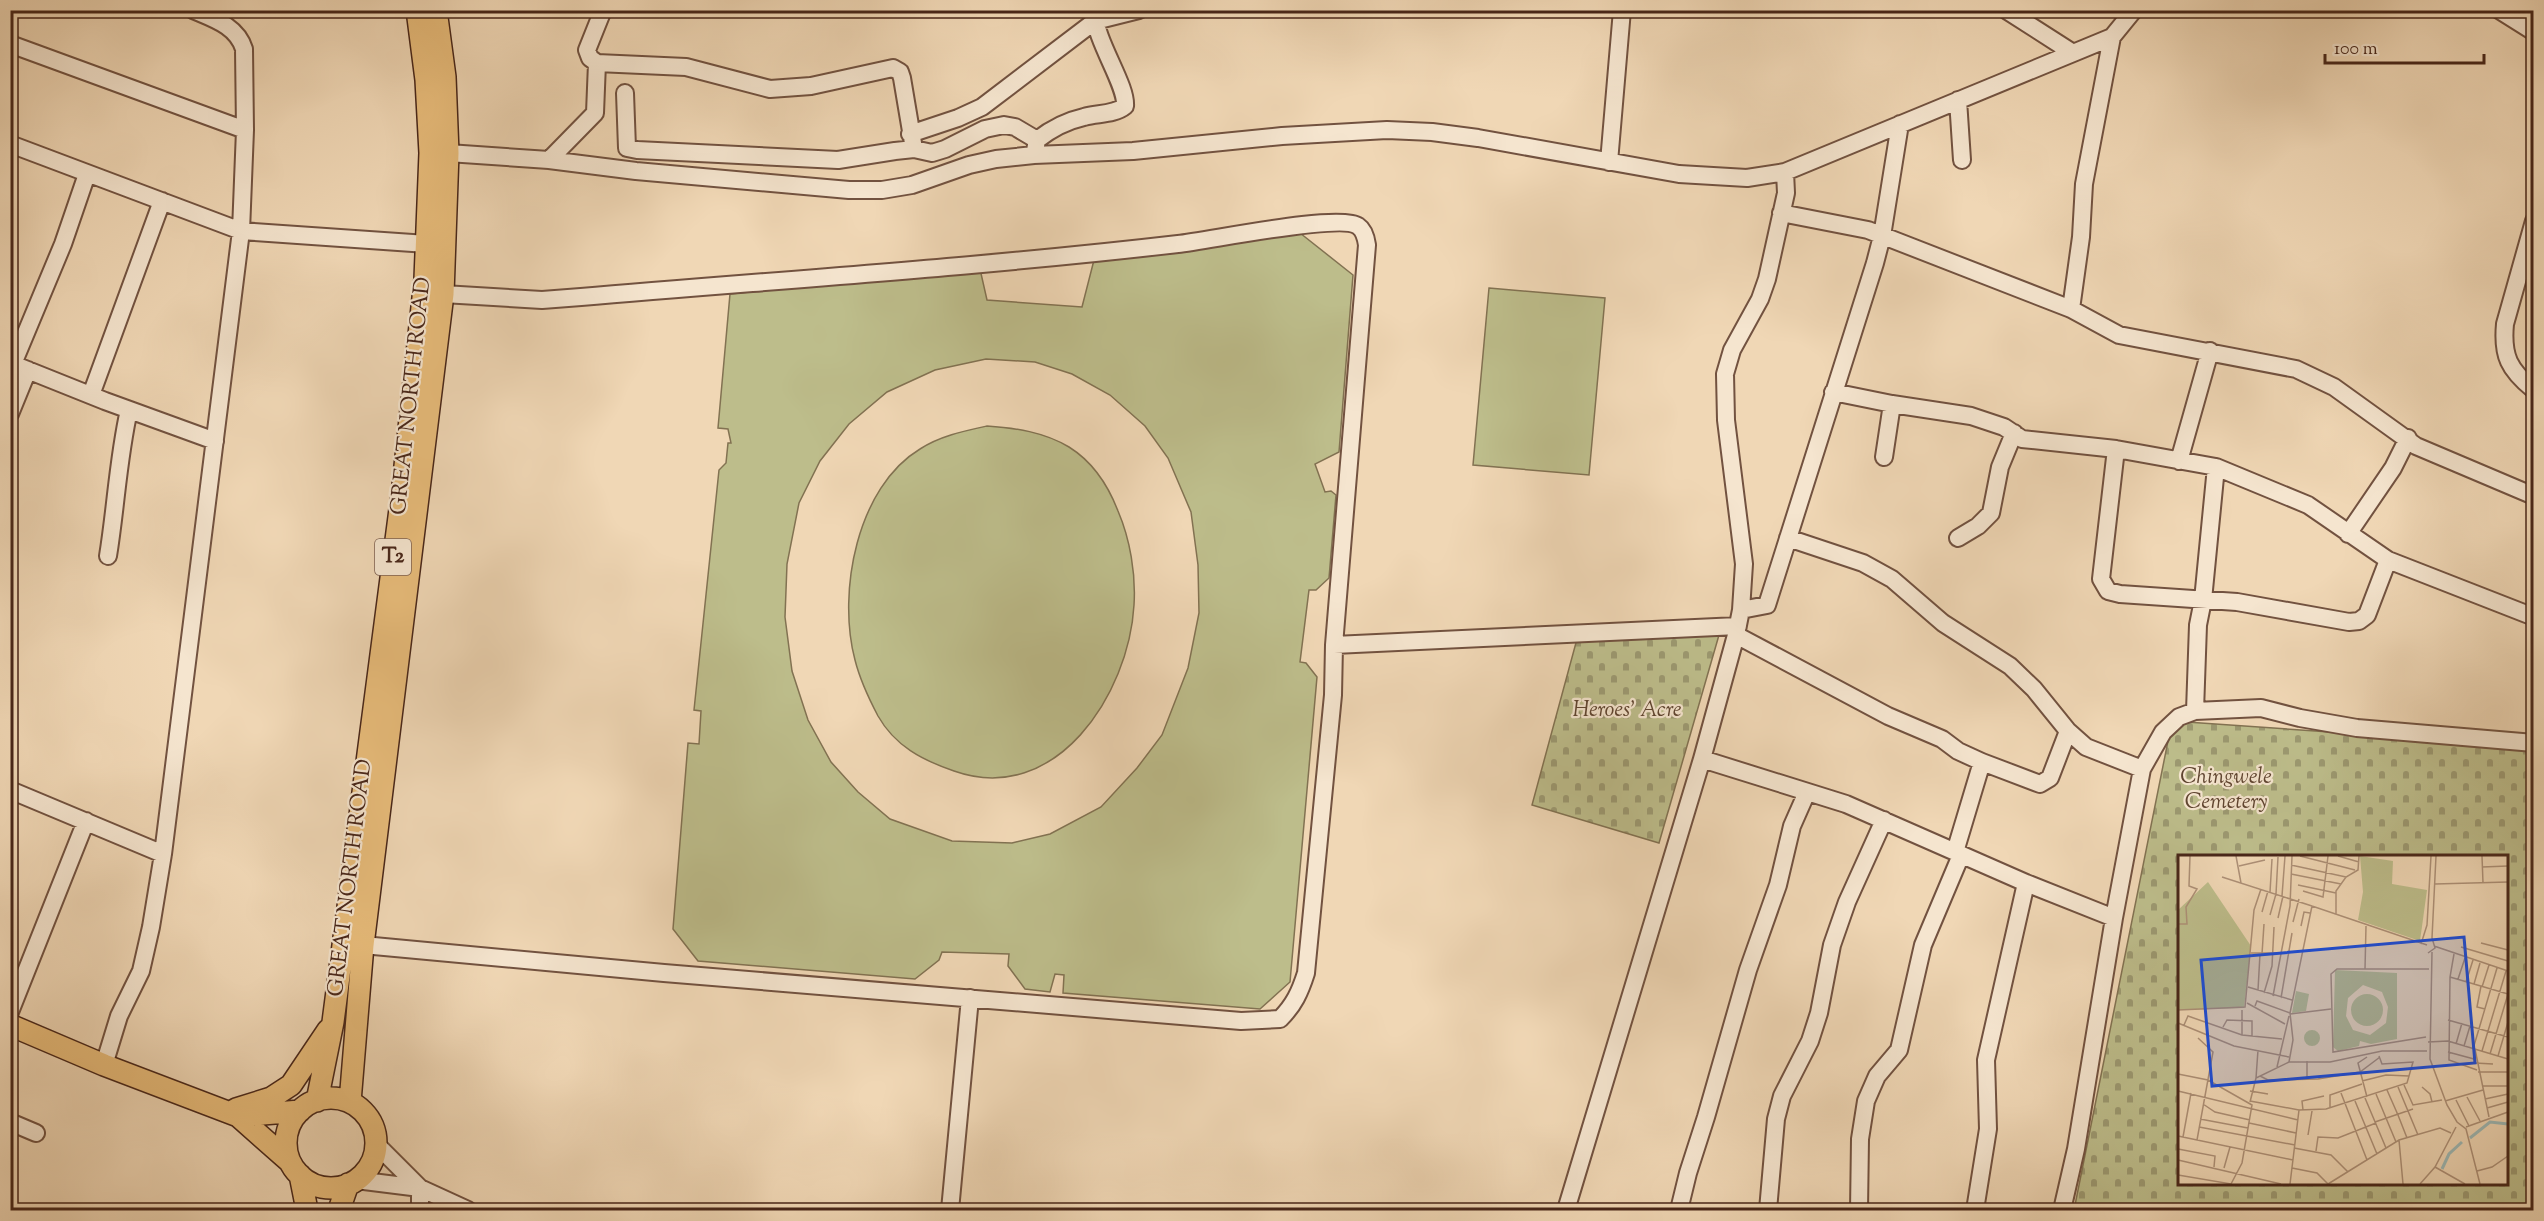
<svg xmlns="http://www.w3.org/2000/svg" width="2544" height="1221" viewBox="0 0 2544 1221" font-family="'Sorts Mill Goudy',serif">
	<defs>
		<pattern id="cemetery-stones" width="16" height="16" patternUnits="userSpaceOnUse" patternTransform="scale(1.5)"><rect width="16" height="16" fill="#bdbd8b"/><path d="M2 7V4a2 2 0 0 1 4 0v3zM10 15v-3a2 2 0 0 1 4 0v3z" fill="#9c9971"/></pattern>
	</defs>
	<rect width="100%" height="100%" fill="#f0d7b5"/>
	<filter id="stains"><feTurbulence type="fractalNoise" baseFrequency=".00333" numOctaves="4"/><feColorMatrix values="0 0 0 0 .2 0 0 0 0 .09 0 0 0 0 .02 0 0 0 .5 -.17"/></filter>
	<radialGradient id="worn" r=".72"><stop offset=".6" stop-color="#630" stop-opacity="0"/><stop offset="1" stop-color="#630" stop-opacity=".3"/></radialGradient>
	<path fill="url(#cemetery-stones)" stroke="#827252" stroke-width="1.5" fill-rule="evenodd" d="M1719,635L1659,843L1532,805L1577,639Z
		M2172,721L2533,746V1210H2074ZM2180,856H2506V1184H2180Z"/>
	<path fill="#bdbd8b" stroke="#827252" stroke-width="1.5" fill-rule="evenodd" d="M1300,233L1353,275L1339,452L1315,464L1325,492L1331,491L1336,495L1329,578L1316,590H1309L1300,662L1306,663L1317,677L1290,982L1260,1009L1063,993L1064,975L1055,974L1050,992L1025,989L1008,966L1009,954L942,952L939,960L915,979L698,961L673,929L688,743L699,744L701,711L694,710L719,470L726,463L728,443H731L728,429L718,428L730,294L980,269L987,300L1082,307L1094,260ZM986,359L1035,362L1072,374L1110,395L1145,426L1168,458L1191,512L1198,565L1199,613L1188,668L1162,735L1137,768L1101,807L1050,834L1012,843L952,841L890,819L858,792L831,762L808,720L792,671L785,617L787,564L799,503L820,461L849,424L887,392L935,370Z
		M1489,288L1605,298L1589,475L1473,465Z
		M987,426C1016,428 1044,432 1069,447C1093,462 1108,485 1118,511C1130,539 1136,574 1134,605C1129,694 1056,807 954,771C922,760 895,746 878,716C868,697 860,680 855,660C837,592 857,487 920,449C940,436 964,431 987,426Z"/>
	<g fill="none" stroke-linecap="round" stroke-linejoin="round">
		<g stroke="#725240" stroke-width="20">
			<path id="minor" d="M603,10L587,50L590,58L597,63L686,67L770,89L811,86L893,68L900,72L902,78L914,149
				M2006,10L2073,53
				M2499,10L2534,32
				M10,44L245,130
				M625,93L627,148L637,150L838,160L895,151L914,149L932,153L945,149L985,129L1004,125L1015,127L1037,140
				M1958,100L1962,160
				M910,134L958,118L982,107L1095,21L1139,10
				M10,144L241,231L427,244
				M1035,151L1037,140C1051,129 1066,121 1084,117C1097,113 1114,115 1125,106C1127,85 1095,41 1094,11
				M448,153L549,160L636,171L849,190H882L912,185L969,165L996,159L1034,155L1133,151L1282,136L1387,130L1432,132L1478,138L1679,174L1747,178L1785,172L2112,37L2134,10
				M549,160L595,113L597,63
				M1609,162L1622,10
				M1781,213L1868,230L2071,309L2119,335L2296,369L2334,387L2416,446L2534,496
				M2534,221L2505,324C2502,356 2509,370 2534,390
				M2071,309L2081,237L2084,184L2112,37
				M10,363L105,401L215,441
				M13,364L63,244L87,174
				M1833,392L1892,404L1971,416L2004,427L2022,439L2116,449L2216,467L2308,505L2388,560L2534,617
				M91,395L162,201
				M10,414L28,370
				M2116,449L2101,579L2108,591L2120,594L2237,602L2349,622L2359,621L2367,615L2388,560
				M1884,457L1892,404
				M2179,461L2210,351
				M2348,534L2393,468L2408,438
				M1788,538L1863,563L1892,579L1943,623L2010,666L2034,689L2068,731L2086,747L2142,769
				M1958,538L1978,526L1991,513L2000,467L2014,433
				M108,556C116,507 118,458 129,410
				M1741,610L1767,605L1875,263L1882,236L1900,124
				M1736,635L1888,716L1942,739L1958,751L1982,762L2040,784L2050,778L2068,731
				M1334,645L1738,626
				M2195,711L2198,625L2203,600L2216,467
				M1702,759L1846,804L2026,883L2114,918
				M10,790L163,854
				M1955,852L1982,762
				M363,945L664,973L1241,1021L1280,1019C1294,1005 1300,992 1306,973L1333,695L1334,645L1367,245C1366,238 1364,230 1358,226C1340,213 1208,241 1178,244C980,267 780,280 581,297L542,300L443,294
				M10,1012L86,821
				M104,1065L119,1016L141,971L151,927L163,854L241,231L245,130L244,49C237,26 214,19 193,10
				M10,1122L36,1133
				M376,1144L420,1188V1205L418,1210
				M356,1180L420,1188L468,1210
				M950,1210L970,998
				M1566,1210L1702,759L1736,635L1741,610L1744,564L1726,420L1725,374L1732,350L1760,299L1767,279L1786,193L1785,172
				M1679,1210L1688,1173L1706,1117L1748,970L1778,885L1792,826L1807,792
				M1768,1210L1776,1119L1782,1096L1810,1041L1819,1013L1832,945L1847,902L1884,820
				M1859,1210L1860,1139L1866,1101L1877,1076L1899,1050L1923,945L1961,855
				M1975,1210L1988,1129L1986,1060L2026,883
				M2062,1210L2076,1149L2114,918L2142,769L2163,732L2179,717L2195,711L2261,708L2300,718L2357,728L2534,743"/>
		</g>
		<g stroke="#482619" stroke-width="24">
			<path id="major" d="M10,1025L104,1065L238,1116L300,1111
				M286 1143a45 45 0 1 1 90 0a45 45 0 1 1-90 0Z
				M317,1101L333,1022L402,494L425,279L430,153L426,80L417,10
				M350,1102L363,945L443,294L448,153L445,77L436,10
				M236,1109L271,1098L291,1085L328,1030
				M238,1116L290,1162
				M300,1175L307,1210
				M339,1210L348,1184"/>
		</g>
		<use href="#minor" stroke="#f5e5cf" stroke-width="16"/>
		<use href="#major" stroke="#e8bc7a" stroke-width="21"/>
	</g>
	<g text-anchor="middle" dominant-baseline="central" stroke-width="4.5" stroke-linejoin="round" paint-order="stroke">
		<rect fill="#f5e5cf" stroke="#7c5f50" stroke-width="1.5" x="375" y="539" width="36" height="36" rx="4.5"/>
		<g font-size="21" font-weight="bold" fill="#482619">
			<text x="393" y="557">T2</text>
		</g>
		<g font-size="22" fill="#482619" stroke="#f5e5cf">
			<text transform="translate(412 396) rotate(-84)">GREAT NORTH ROAD</text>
			<text transform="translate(351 878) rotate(-83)">GREAT NORTH ROAD</text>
		</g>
		<g font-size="22" font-style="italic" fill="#5f4430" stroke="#f5e5cf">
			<text x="1627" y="711">Heroes' Acre</text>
			<text x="2226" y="778">Chingwele<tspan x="2226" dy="25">Cemetery</tspan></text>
		</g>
	</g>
	<g transform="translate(2178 855)">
		<rect width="330" height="330" fill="#f0d7b5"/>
		<path d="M30,27L73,91L66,153L0,155V55ZM118,136L131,139L128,156L114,158Z" fill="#bdbd8b"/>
		<path d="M182,1L215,6L214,29L249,35L242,86L180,65L185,37ZM157,115L219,118V184L193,189L182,186L181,191L160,196L155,192ZM185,130L204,137L210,152L208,168L192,180L175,175L168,161L170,143ZM173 155a16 16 0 1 1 32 0a16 16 0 1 1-32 0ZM126 183a8 8 0 1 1 16 0a8 8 0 1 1-16 0Z" fill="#bdbd8b" fill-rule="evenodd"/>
		<path fill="none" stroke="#9cb8b5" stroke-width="3" d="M292,283L312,267L330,269M264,314L271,299L284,287"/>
		<path fill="none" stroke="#ad9077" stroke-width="1.5" d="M58,1L63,28M122,1L177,15M160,1L181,7M304,1L305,28M113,10L168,22M61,11L87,5M304,12L330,11M113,19L163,29M44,22L134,51M257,29L330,27M120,30L158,38M125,36L145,42L150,1M92,37L94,4M104,41L107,1M84,57L90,36M92,60L98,39L100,2M158,60V36L168,22L180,15L181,1M100,63L105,41M115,67L121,44M0,69H9L8,52L19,34L11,31L12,1M123,71L126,57L132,58M303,88L330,95M243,89L249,70L253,1M256,91L330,116M283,92L330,106M254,97L252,204L269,250L279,267L288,274L302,329M73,98H104M250,98L257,93L254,83L258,1M84,99L86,69M276,99L272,122L271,205L299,215M187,114L188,71M272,122L330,139M280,124L287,103M288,127L295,105M296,129L302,108M303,131L299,152L307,154M70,132L114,145M304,132L311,110M80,135L82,99M86,138L94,111L96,72M95,141L112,51L114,1M103,143L114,78M69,148L107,169M77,151L79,146L112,158M0,155L67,152L76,55L83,34M112,159L153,154M270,165L330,182M0,168L56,191L111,202M6,170L10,161L64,180L104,184M45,172L49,165L74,166V181M64,180V155M248,182L155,197L153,119L159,114H251M250,187L270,186L330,204M278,189L284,168M286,191L292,171M295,194L319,113M297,194L311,262M304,196L328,116M270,197L296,204M312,199L330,139M320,201L330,167M189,202L180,208L189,242M129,206V225M111,207L115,185L112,158L134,51L249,90M297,208L315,209M99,212L111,161M300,217H330M0,219L30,225L74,250L64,308L53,329L0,320M82,221L90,225L140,224L182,217L202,202M78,223L80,195M184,226L208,220L231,221M226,230L235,250L264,245M304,231H330M220,232L240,280M244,232L252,239L254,247M209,235L220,260M0,236L120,265M72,236L90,239M163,238L189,305M198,239L218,287M289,242L302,266M187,243L208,293M307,244L330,239M278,245L291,271M72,246L121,255L148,254L229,228L235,207L204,209L201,201M177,246L199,299M267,246L305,235M72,247L78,223L111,207H152L204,196H249M25,249L37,257L72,265M152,253V240L184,229M309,253L330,247M125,255L124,246L146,241M220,260L229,283M22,264L70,273M197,267L235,254M71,268L118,278M21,272L117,290M288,272L330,257M130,280L134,256M0,281L115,305M5,282L13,238M19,285L35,197L20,183M221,285L225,329M116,293L153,300L170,317M0,294L37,301L36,312M138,296L140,282L160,283L198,268M0,305L103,329M257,312L287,329M46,313L52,292M114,313L139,318L150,329M299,316L314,312L330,301M112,329L121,255M150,329L221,285L262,273L273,278M242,329L257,312L278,272"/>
		<path fill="#1d4ed8" fill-opacity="0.15" stroke="#1d4ed8" stroke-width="3" d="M286,82L297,208L34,231L23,105Z"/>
		<rect width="330" height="330" fill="none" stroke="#482619" stroke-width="3"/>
	</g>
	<rect width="2544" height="1221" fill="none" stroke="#f0d7b5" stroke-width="36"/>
	<rect x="12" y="12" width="2520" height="1197" fill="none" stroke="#482619" stroke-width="3"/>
	<rect x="18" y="18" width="2508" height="1185" fill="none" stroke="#482619" stroke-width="1.5"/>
	<path d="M2325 54v9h159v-9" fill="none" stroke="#482619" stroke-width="3"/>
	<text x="2334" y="54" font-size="18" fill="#482619" stroke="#f5e5cf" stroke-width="4.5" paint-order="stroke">100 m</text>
	<rect width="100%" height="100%" filter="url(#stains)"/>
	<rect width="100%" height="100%" fill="url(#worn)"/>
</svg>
